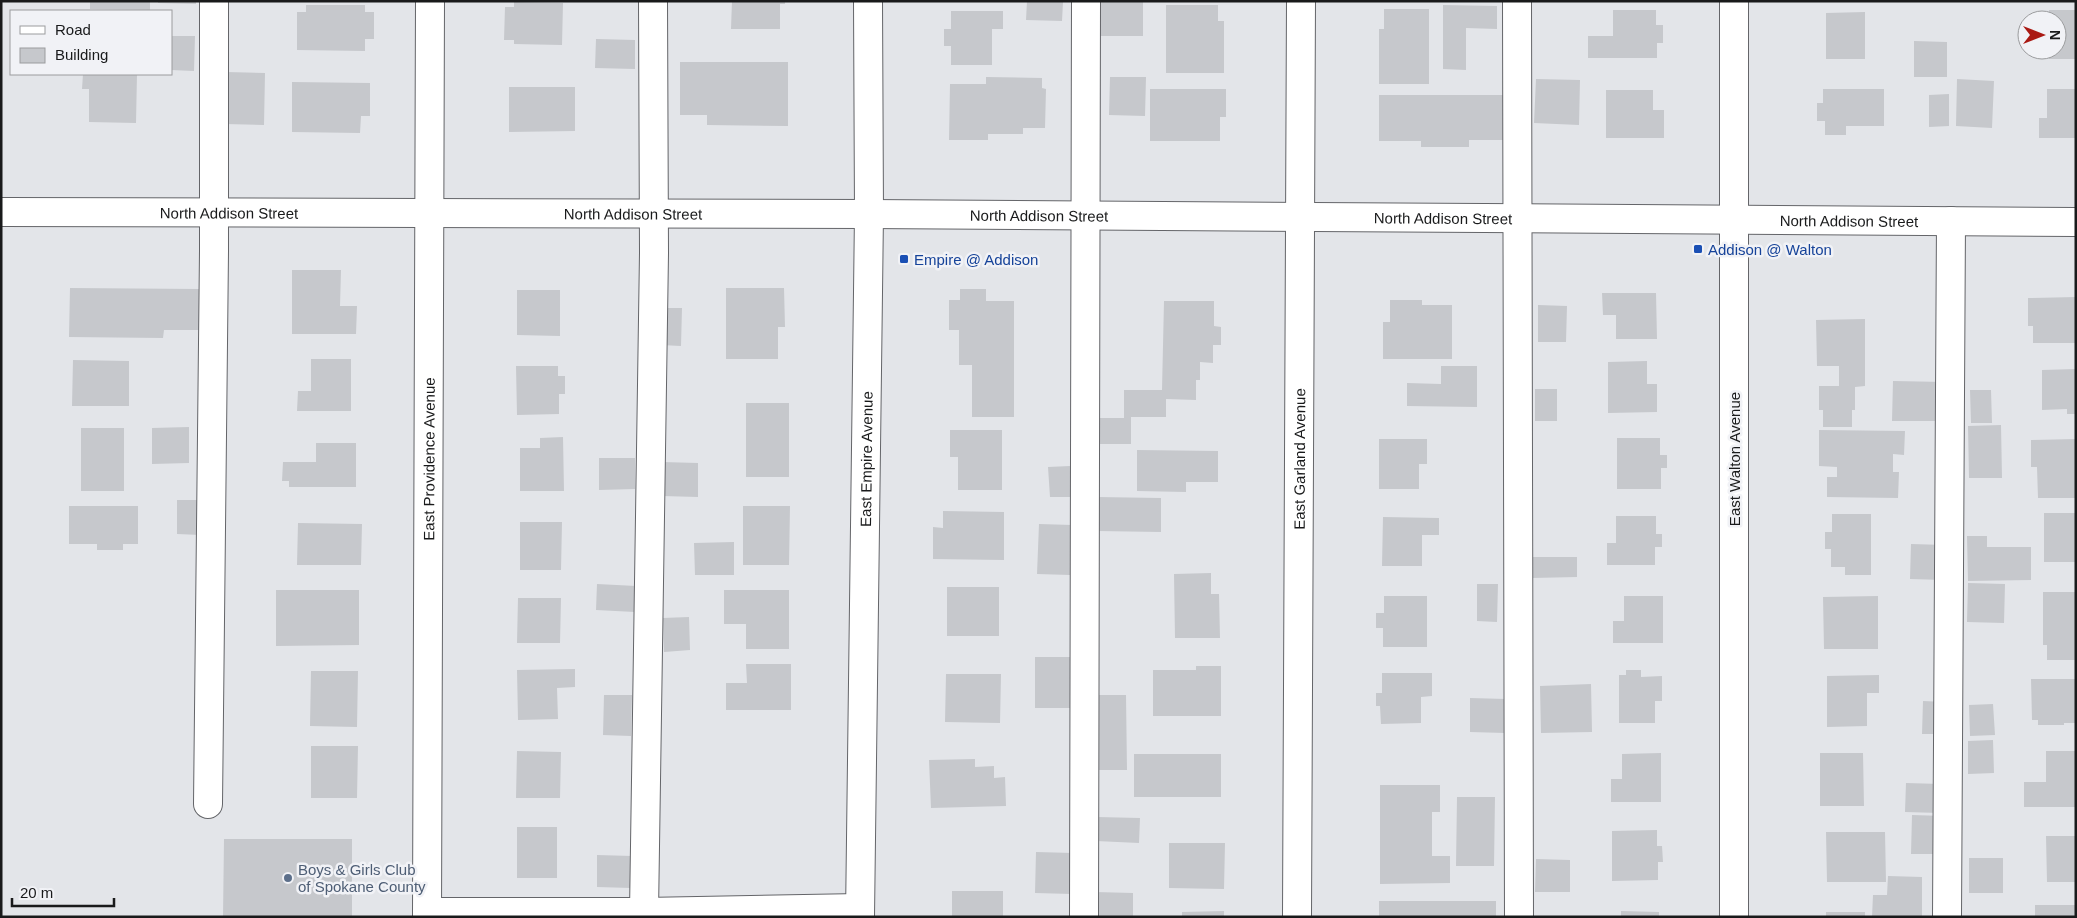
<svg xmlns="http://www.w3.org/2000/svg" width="2077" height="918" viewBox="0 0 2077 918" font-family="Arial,sans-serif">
	<rect width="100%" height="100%" fill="#e3e5e9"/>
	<path fill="#c6c8cc" d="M90,1H150V10L90,9Z
		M158,1H196V4L158,3Z
		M732,1H785V4H780V29H731Z
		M1027,1L1063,2L1062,21L1026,20Z
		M1095,1H1143V36H1095Z
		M514,2L563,3L562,45L514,44V40H504L505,7H514Z
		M306,5H365V12H374V39H365V51L297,50V12H306Z
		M1166,5H1218V21H1224V73H1166Z
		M1443,5L1497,6V29L1466,28V70L1443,69Z
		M1384,9H1429V84H1379V29H1384Z
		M1613,10H1656V25H1663V43H1657V58H1588V36H1613Z
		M2049,10H2076V59H2049V50H2057V20H2049Z
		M951,11H1003V29H992V65H951V46H944V29H951Z
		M1865,12V59H1826V13Z
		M171,36H195L194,71L171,70Z
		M596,39L635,40V69L595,68Z
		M1914,41L1947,42V77H1914Z
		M680,62H788V126L707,125V115H680Z
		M226,72L265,73L264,125L225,124Z
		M83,74H137L136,123L89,122V89H82Z
		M986,77L1042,78V88L1046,89L1045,128H1023V134H988V140H949L950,84H986Z
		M1110,77H1146L1145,116L1109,115Z
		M1536,79L1580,80L1579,125L1534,123Z
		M1957,79L1994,81L1992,128L1956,126Z
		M292,82L370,83V116H361L360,133L292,132Z
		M509,87H575V131L509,132Z
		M1150,89H1226V117H1220V141H1150Z
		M1823,89H1884V126H1846V135H1825V121H1817V103H1823Z
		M2047,89H2076V138H2039V118H2047Z
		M1606,90H1653V110H1664V138H1606Z
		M1949,94V126L1929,127V95Z
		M1379,95H1504V140H1469V147H1421V141H1379Z
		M292,270H341L340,306H357L356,334H292Z
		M70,288L199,289V330H164L163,338L69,337Z
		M726,288H784L785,327H778V359H726Z
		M960,289H986V301H1014V417H972V365H959V330H949V300H960Z
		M517,290H560V336L517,335Z
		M1602,293H1656L1657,339H1616V315H1603Z
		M2076,297V343H2033V326H2028V298Z
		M1390,300H1422V305H1452V359H1383V322H1390Z
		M1164,301H1214V326L1221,327V345H1213V363L1200,362V380H1196V400L1166,399V417H1131V444H1099V418H1124V390H1162Z
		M1538,305L1567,306L1566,342H1538Z
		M662,308H682L681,346L661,345Z
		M1865,319V386L1855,387V410H1852V427H1823V410H1819V386H1839V366H1817L1816,320Z
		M311,359H351V411H297L298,391H311Z
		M73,360L129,361V406H72Z
		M1647,361V384H1657V412L1608,413V362Z
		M516,366H558V376H565V394H559V414L517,415Z
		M1441,366H1477V407L1407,406V383L1441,384Z
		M2076,369V414H2067V409L2042,410V370Z
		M1893,381L1945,382V421H1892Z
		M1535,389H1557V421H1535Z
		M1970,390H1991L1992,423H1971Z
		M746,403H789V477H746Z
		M2001,425L2002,478H1969L1968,426Z
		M189,427V463L152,464V428Z
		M81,428H124V491H81Z
		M950,430H1002V490H958V457H950Z
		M1819,430L1905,431L1904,455L1893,454V472H1899L1898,498L1827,497V477H1837V467L1819,466Z
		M563,437L564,491H520V448H540V438Z
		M1617,438H1660V455H1667V468H1661V489H1617Z
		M1379,439H1427V464H1419V489H1379Z
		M2076,439V498H2038L2037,467H2031V440Z
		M316,443H356V487H289V481H282L283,462H316Z
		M1137,450L1218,451V482H1186V492L1137,491Z
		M599,458H635V489L599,490Z
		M662,462L698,463V497L662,496Z
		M1070,466L1071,497H1050L1048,467Z
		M1097,497L1161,498V532L1097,531Z
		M177,500H203L201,535L177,534Z
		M69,506H138V544H123V550H97V544H69Z
		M743,506H790L789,565H743Z
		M943,511L1004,512V560L933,559V527L943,528Z
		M2044,513H2076V562H2044Z
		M1832,514H1871V575H1845V567H1831V549H1825V532H1832Z
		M1616,516H1656V534H1662V547H1655V565H1607V543H1616Z
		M1383,517L1439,518V535H1422V566H1382Z
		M520,522H562L561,570H520Z
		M298,523L362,524L361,565H297Z
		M1039,524L1072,525L1070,575L1037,574Z
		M1967,536H1987V547H2031V580L1968,581Z
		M734,542V575H695L694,543Z
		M1911,544L1945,545L1944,580L1910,579Z
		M1532,557H1577V577L1532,578Z
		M1211,573V594H1219L1220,638H1175L1174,574Z
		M1968,583L2005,584L2004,623L1967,622Z
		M597,584L636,586L635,612L596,610Z
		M1477,584H1498L1497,622L1477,621Z
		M947,587H999V636H947Z
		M276,590H359V645L276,646Z
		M724,590H789V649H746V624H724Z
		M2043,592H2076L2075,660H2047V645H2043Z
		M1384,596H1427V647H1383V628H1376V613H1384Z
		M1624,596H1663V643H1613V621H1624Z
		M1878,596V649H1824L1823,597Z
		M518,598H561L560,643H517Z
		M689,617L690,650L664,652L663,618Z
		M1035,657H1074L1073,708H1035Z
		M746,664H791V710H726V683H747Z
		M1196,666H1221V716H1153V670H1196Z
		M575,669V687L557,688L558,719L518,720L517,670Z
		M1626,670H1641V677L1662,676V701H1655V723H1619V675H1626Z
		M311,671H358L357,727L310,726Z
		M1382,673H1432V696L1421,697V723L1381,724L1380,706H1376V693H1382Z
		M946,674H1001L1000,723L945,722Z
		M1879,675V693H1867V726L1827,727V676Z
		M2031,679H2076V723H2064V725H2038V720H2032Z
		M1591,684L1592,732L1541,733L1540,686Z
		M604,695H632L631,736L603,735Z
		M1095,695H1126L1127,770H1096Z
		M1470,698L1506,699L1505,733L1470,732Z
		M1923,701L1945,702V734H1922Z
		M1993,704L1995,735L1970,736L1969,705Z
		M1993,740L1994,773L1968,774V741Z
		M311,746H358L357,798H311Z
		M517,751L561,752L560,798H516Z
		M2046,751H2076V807H2024V782H2046Z
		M1661,753V802H1611V779H1622V754Z
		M1820,753H1863L1864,806H1820Z
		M1134,754H1221V797H1134Z
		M975,759V767L994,766V778L1005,777L1006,806L931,808L929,760Z
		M1906,783L1941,784L1940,813L1905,812Z
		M1380,785H1440V812H1432V856H1450V883L1380,884Z
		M1457,797H1495L1494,866H1456Z
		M1912,815L1944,816V854H1911Z
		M1097,817L1140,818L1139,843L1096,841Z
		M517,827H557V878H517Z
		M1657,830V846H1662L1663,862H1658V880L1612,881V831Z
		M1826,832H1885L1886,882H1827Z
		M2046,836H2076V882H2047Z
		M224,839H352V917H223Z
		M1169,843H1225L1224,889L1169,888Z
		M1036,852L1073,853L1072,894L1035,893Z
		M597,855L632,856L631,888L597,887Z
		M1969,858H2003V893H1969Z
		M1536,859L1570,860V892H1535Z
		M1888,876L1922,877V917H1872L1873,895H1887Z
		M952,891H1003V917H952Z
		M1095,892L1133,893V917H1095Z
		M1379,901H1496V917H1379Z
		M2035,905H2076V917H2035Z
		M1224,911V917H1182V912Z
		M1621,911L1659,912V917H1621Z
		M1826,912H1865V917H1826Z"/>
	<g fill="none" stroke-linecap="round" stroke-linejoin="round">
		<g stroke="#646569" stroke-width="30">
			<g id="minor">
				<path d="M1517,1L1519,917"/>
				<path id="s1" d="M1,212L869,214L2076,222"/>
				<path d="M208,804L214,251V1"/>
				<path d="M427,912H644L860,908"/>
				<path d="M644,912L654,253L653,1"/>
				<path id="s2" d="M427,917L430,1"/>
				<path id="s3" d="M860,917L869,214L868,1"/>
				<path d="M1084,917L1086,1"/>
				<path id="s4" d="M1297,917L1301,1"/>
				<path d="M1734,917V1"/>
				<path d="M1947,917L1951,221"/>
			</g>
		</g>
		<use href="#minor" stroke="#fff" stroke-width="28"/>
	</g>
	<g fill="#1a4fb4" stroke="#f1f2f6" stroke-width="2">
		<rect x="1693" y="244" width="10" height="10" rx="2.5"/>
		<rect x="899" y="254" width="10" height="10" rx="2.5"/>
	</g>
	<circle fill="#5c6f8a" stroke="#f1f2f6" stroke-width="2" cx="288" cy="878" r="5"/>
	<g text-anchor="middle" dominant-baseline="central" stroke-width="5" stroke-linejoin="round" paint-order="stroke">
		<g font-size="15" fill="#191a1b" stroke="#f1f2f6">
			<text stroke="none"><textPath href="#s1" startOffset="228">North Addison Street</textPath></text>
			<text stroke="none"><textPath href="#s1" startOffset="632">North Addison Street</textPath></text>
			<text stroke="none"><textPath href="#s1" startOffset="1038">North Addison Street</textPath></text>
			<text stroke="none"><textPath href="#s1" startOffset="1442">North Addison Street</textPath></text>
			<text stroke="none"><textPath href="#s1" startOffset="1848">North Addison Street</textPath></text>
			<text stroke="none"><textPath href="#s2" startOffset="458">East Providence Avenue</textPath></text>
			<text stroke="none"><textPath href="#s3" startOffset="458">East Empire Avenue</textPath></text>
			<text stroke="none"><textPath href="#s4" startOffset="458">East Garland Avenue</textPath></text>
			<text transform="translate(1734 459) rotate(-90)">East Walton Avenue</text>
		</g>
		<g font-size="15" fill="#164399" stroke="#f1f2f6" text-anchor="start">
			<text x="1708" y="249">Addison @ Walton</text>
			<text x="914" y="259">Empire @ Addison</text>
		</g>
		<g font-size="15" fill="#4e5e75" stroke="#f1f2f6" text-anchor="start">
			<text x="298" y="869">Boys &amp; Girls Club<tspan x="298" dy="17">of Spokane County</tspan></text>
		</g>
	</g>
	<rect width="2077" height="918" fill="none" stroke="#191a1b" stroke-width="5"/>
	<rect x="10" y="10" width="162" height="65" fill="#f1f2f6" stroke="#9b9c9e"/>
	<rect x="20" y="26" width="25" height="8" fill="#ffffff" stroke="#9b9c9e"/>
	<text x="55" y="35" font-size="15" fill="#191a1b">Road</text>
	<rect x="20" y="48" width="25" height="15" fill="#c6c8cc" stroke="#9b9c9e"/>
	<text x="55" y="60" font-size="15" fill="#191a1b">Building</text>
	<g transform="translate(2042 35) rotate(90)"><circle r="24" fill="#f1f2f6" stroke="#9b9c9e"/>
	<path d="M0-4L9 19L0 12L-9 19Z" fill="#aa1913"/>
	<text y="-8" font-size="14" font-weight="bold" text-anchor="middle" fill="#191a1b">N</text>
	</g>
	<path d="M12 898v8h102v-8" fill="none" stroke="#191a1b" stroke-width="2.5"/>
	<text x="20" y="898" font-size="15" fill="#191a1b" stroke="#f1f2f6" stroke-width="4" paint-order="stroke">20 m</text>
</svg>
